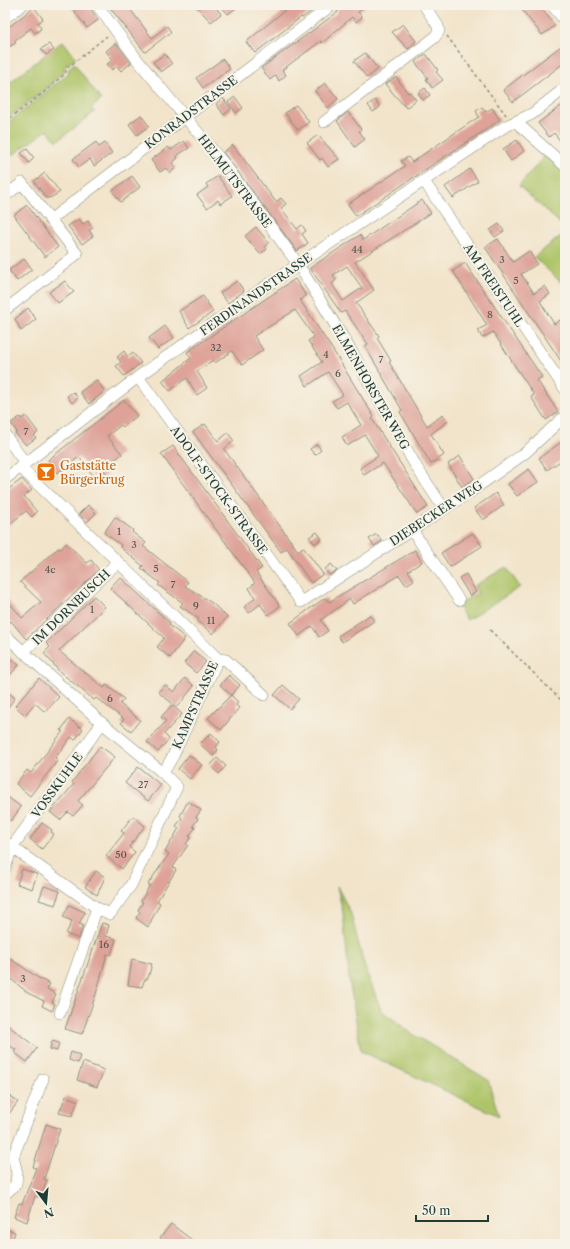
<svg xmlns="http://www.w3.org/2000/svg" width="570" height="1249" viewBox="0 0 570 1249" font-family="'Libre Caslon Text',serif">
	<rect width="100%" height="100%" fill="#f7f3e8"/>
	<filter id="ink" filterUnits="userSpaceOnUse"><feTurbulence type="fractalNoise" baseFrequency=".025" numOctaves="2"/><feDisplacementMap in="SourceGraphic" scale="8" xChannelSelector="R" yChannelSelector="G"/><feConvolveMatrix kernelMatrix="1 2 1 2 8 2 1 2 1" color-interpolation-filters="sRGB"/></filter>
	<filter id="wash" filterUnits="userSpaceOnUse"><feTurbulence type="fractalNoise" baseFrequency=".012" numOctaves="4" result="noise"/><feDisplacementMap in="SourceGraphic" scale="16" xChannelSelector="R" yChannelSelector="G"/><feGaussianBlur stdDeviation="0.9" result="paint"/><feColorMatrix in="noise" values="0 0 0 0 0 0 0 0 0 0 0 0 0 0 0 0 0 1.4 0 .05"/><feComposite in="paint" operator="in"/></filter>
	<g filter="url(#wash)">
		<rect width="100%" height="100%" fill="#f2e4ca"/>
		<path fill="#aec468" stroke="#66804e" d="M63,41L76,58L65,66L63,73L54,80L51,85L5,120V86Z
			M74,63L101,100L91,108L95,112L57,141L47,130L13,155L5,145V125L68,74L69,68Z
			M546,154L565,171V228L519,186Z
			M565,233V286L534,257Z
			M506,567L520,587L467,620L457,605L478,593L474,586Z
			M337,886L351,914L364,965L381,1010L411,1033L488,1080L499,1116L361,1051L349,978L343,913Z"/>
		<g id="blocks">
			<path fill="#dea298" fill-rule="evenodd" d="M76,5H88L98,20L87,28L72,8Z
				M108,5H127L152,38L167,26L171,32L145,52Z
				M195,5H214L221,14L211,22Z
				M220,5H240L228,14Z
				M295,5H320L302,18L301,17L255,53L246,42L284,11Z
				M343,5H367L358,12L362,17L356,22L352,17L322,43L321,41L282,70L286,75L279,81L276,75L270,80L261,68L338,12L337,10Z
				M518,5H539L555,26L542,35Z
				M34,7L43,19L38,23L41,29L35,33L31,28L14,41L16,43L5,49V30Z
				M403,24L416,41L408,49L392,32Z
				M116,43L131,63L121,71L117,66L112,70L107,64L113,60L106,51Z
				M565,43V62L513,102L503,90Z
				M49,44L54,50L46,55L41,49Z
				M365,53L378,69L367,78L354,61Z
				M165,54L172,64L161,72L153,62Z
				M426,54L438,70L436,72L443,80L432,88L426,79L428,78L415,62Z
				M223,59L230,69L203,88L196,78Z
				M396,77L408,93L410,92L416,100L406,108L385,84Z
				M325,83L338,99L328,108L315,91Z
				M425,88L430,95L423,100L418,93Z
				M235,97L243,108L236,113L228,102Z
				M223,98L231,109L224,115L216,104Z
				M375,100L380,107L373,112L368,105Z
				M565,103V147L554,133L549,137L538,123Z
				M296,105L309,122L298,130L285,113Z
				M482,107L486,112L492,108L500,120L356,216L348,204L405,166L401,161L408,157L412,162L474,120L479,117L476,111Z
				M348,112L361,129L359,131L365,139L355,147L337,121Z
				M141,115L149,126L137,135L129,124Z
				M318,135L339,159L328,167L322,158L320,160L307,143Z
				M517,140L524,151L511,161L503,149Z
				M184,141L189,148L176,156L178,158L172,163L176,168L170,173L166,168L160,172L151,160L168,147L171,150Z
				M96,142L99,147L105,143L112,153L94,166L90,159L79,167L73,159Z
				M233,145L276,202L281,198L286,204L281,208L297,229L302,225L306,231L302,234L308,243L297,251L223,152Z
				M27,149L34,158L29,163L21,153Z
				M470,169L478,181L453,198L445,187Z
				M45,173L60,192L50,198L49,197L47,199L34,181Z
				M132,176L140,187L121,202L112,191Z
				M218,176L232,196L220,204L218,200L207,208L197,195L208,187L206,184Z
				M422,200L431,213L355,262L374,290L356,303L379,336L377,338L391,361L389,362L427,426L443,415L448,421L431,434L444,455L431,464L400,412L402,410L365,346L368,344L345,311L341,313L310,268L360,235L363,240ZM347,266L362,288L343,301L332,284L336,280L333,275Z
				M27,205L58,247L45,257L14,215Z
				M79,219L83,224L88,221L93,228L89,230L93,236L82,244L68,226Z
				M499,224L504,231L495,237L490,230Z
				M256,227L269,243L265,246L267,249L260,254L245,236Z
				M498,239L513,262L529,251L537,264L521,274L534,293L545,286L550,294L540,301L554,324L565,317V367L485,247Z
				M24,259L32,269L17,281L9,270Z
				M465,263L542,377L537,380L558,412L546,420L531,397L534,395L493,332L482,338L478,330L487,325L453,271Z
				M295,279L306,296L300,300L336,355L374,417L372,419L428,507L417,514L383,463L364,475L360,468L378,456L365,435L347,446L342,437L361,425L347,402L337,408L332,401L343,395L328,372L307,386L301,376L322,362L308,341L314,337L295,310L254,336L263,350L242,365L232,351L215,363L213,360L197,371L207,388L197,395L187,378L170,391L162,381L191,358L187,352Z
				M65,281L74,292L58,303L49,292Z
				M237,281L244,291L228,303L220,293Z
				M203,296L213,312L189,328L179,311Z
				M28,308L36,319L21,331L15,319Z
				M165,326L174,338L158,349L149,338Z
				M124,351L128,357L133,353L141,363L124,376L116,366L121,362L117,357Z
				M96,380L105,391L89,404L80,392Z
				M73,392L78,398L72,403L67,396Z
				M124,400L137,416L123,427L121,425L107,436L122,454L103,469L107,475L98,482L79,457L58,473L48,460Z
				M26,416L38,432L34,436L36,438L26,445L15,433L17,432L11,423L20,417L21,419Z
				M205,424L218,441L228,433L234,441L224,449L298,551L303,547L323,574L311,583L287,548L281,552L193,432Z
				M560,443L565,449V458L547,470L539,458Z
				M317,444L321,450L315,455L310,449Z
				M173,446L262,568L256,572L280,606L268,615L260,604L249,613L244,607L255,598L249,588L255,583L161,454Z
				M460,456L474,479L462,487L448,464Z
				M529,469L538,482L517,496L508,484Z
				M22,479L32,490L24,496L37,512L32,517L26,511L5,528V492Z
				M496,493L504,505L483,520L474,508Z
				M88,505L96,513L87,522L79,514Z
				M115,517L133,530L132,532L146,543L143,546L188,582L185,586L212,603L227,617L213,634L197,621L199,619L180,606L183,603L158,585L160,583L141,568L143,566L120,547L121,545L104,533Z
				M317,532L322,539L315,544L309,537Z
				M473,533L482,546L450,567L441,553Z
				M375,535H378L382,541L374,546L369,539Z
				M66,543L87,563L91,560L99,570L26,639L11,621L5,627V597L22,618L41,602L20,582L52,553L59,548L61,549Z
				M415,550L422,562L408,571L414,580L406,585L399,575L353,604L350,599L321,620L328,631L319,637L312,626L299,636L290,623L325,598L329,602Z
				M331,564L337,571L329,575L325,569Z
				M466,574L476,592L470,596L459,578Z
				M120,577L170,623L169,625L185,638L170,658L157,647L164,638L110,588Z
				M94,596L105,607L59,651L104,688L106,685L124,699L120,704L140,720L131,731L121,723L124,719L96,698L94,700L59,671L44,653L50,647L46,643Z
				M370,615L374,621L342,642L338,636Z
				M194,651L206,662L196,673L184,663Z
				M5,653L19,665L5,681Z
				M229,675L240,685L231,695L220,685Z
				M39,678L59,697L45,712L35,703L25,715L15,706Z
				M185,678L194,686L177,707L158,692L165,685L174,692Z
				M283,685L299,699L290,709L274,695Z
				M9,693L15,698L5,711V697Z
				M231,695L238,702L236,705L239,708L221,730L208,718Z
				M172,705L182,714L164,734L169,739L158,752L147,742L166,721L161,717Z
				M69,719L83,729L75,740L71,737L55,758L58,760L30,796L16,784L27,770L31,773L63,731L61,730Z
				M211,733L220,742L216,747L218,750L213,756L200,744Z
				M100,746L115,757L78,801L83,805L73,816L68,812L60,820L50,812L74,784L72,782Z
				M189,755L202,765L190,779L178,769Z
				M217,758L226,766L219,774L210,766Z
				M138,767L161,785L148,801L125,783Z
				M5,795L21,807L11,821L5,817Z
				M188,801L201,810L196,817L198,819L193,826L195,828L189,836L191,837L186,844L188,845L173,867L176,870L157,901L160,903L148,927L136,918L140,912L138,910L143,902L141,901L150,885L148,884L169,854L165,852L179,828L176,826L182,818L180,816Z
				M133,816L145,826L129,847L135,852L122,869L106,856L124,833L121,831Z
				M42,823L52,830L51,832L54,834L42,849L30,839Z
				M22,869L37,874L32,889L17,884Z
				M96,871L105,877L97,895L85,887Z
				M44,886L60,891L55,905L39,900Z
				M69,905L85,912L79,924L83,925L79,939L66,934L72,921L63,917Z
				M102,923L109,925L106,936L116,939L111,955L107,954L96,994L82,1034L65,1029Z
				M5,955L40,979L50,984L47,989L56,994L52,1002L55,1004L52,1011L42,1006L44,1001L28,993L5,974Z
				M132,959L152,964L148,978L144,981L142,987L128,985Z
				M5,1023L37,1048L27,1062L14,1052L16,1050L5,1042Z
				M52,1041L59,1043L57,1051L50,1049Z
				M71,1052L80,1055L78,1063L69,1060Z
				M83,1062L104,1070L97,1087L77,1080Z
				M5,1093L18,1102L5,1119Z
				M66,1096L78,1101L72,1116L59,1113Z
				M46,1124L60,1129L44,1179L47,1180L41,1198L35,1196L27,1222L14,1217L19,1203L22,1204L36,1168L33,1167Z
				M171,1224L197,1244H168L160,1238Z
				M5,1229L15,1232L11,1244H5Z"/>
		</g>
	</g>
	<g filter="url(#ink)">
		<use href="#blocks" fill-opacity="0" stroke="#88907f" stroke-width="1"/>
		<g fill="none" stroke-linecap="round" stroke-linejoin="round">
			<g stroke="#88907f" stroke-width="12">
				<path id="minor" d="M97,5L139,62L226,166L298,264L356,359L417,468L444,509
					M552,5L565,21
					M5,18L22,5
					M324,122L434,38L439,31L438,26L424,5
					M516,122L565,166
					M424,181L565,389
					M5,196L22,183L77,254L5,310
					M50,220L332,5
					M138,377L301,602L467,494L525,453L565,416
					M5,435L25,463
					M20,467L218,659L173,756L163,773L177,787L131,885L110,914L97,908
					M5,479L138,377L269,284L504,127L532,114L565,88
					M412,530L459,600
					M5,635L102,723L163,773
					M23,652L118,562
					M218,659L226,660L264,695
					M5,842L97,908L60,1013
					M5,868L12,847L102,723
					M5,1194L16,1184L17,1173L13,1157L43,1079"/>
			</g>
			<path stroke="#88907f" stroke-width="1.5" stroke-dasharray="3 3" stroke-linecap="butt" d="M447,36L506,115
				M5,122L52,86L55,82L65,74L67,68L107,36
				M5,173L9,180
				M490,630L565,704"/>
			<use href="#minor" stroke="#fff" stroke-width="11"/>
		</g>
	</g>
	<defs>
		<g id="bar-square" transform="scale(1)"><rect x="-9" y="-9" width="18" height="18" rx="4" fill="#e8710a" stroke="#f7f3e8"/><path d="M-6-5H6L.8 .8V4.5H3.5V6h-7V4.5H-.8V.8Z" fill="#fff"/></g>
	</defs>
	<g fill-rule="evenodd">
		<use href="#bar-square" x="46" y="472"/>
	</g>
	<g text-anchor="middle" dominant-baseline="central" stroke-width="4" stroke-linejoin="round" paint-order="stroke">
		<g font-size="10" fill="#4f564d">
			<text x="357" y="249">44</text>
			<text x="502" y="259">3</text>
			<text x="516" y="280">5</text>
			<text x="490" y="314">8</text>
			<text x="216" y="347">32</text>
			<text x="326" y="354">4</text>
			<text x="381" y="359">7</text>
			<text x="338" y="373">6</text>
			<text x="26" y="431">7</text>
			<text x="119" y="531">1</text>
			<text x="134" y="544">3</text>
			<text x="156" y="568">5</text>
			<text x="50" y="569">4c</text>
			<text x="173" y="584">7</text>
			<text x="196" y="605">9</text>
			<text x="92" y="609">1</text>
			<text x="211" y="620">11</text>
			<text x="110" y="698">6</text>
			<text x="143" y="784">27</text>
			<text x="121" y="854">50</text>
			<text x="104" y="944">16</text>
			<text x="23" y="978">3</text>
		</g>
		<g font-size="12" fill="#1f3d34" stroke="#f7f3e8">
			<text transform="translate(191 112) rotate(-37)">KONRADSTRASSE</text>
			<text transform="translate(235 181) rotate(53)">HELMUTSTRASSE</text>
			<text transform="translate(494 285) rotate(56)">AM FREISTUHL</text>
			<text transform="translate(256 294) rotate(-35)">FERDINANDSTRASSE</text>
			<text transform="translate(371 387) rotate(60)">ELMENHORSTER WEG</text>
			<text transform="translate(219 490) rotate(54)">ADOLF-STOCK-STRASSE</text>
			<text transform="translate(436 513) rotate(-33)">DIEBECKER WEG</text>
			<text transform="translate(71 607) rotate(-44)">IM DORNBUSCH</text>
			<text transform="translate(195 705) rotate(-66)">KAMPSTRASSE</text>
			<text transform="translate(57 785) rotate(-54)">VOSSKUHLE</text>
		</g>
		<g font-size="12" fill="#c56008" stroke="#f7f3e8" text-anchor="start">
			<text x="60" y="465">Gaststätte<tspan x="60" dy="14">Bürgerkrug</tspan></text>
		</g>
	</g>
	<rect width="570" height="1249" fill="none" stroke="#f7f3e8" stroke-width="20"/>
	<g transform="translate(46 1203) rotate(164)" stroke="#f7f3e8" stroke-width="3" paint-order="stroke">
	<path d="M0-3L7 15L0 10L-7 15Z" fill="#1f3d34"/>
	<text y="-6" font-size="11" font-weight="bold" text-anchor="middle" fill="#1f3d34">N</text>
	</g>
	<path d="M416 1215v6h72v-6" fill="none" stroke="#1f3d34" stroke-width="2"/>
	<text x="422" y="1215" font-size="12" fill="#1f3d34" stroke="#f7f3e8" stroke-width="3" paint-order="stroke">50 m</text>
</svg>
